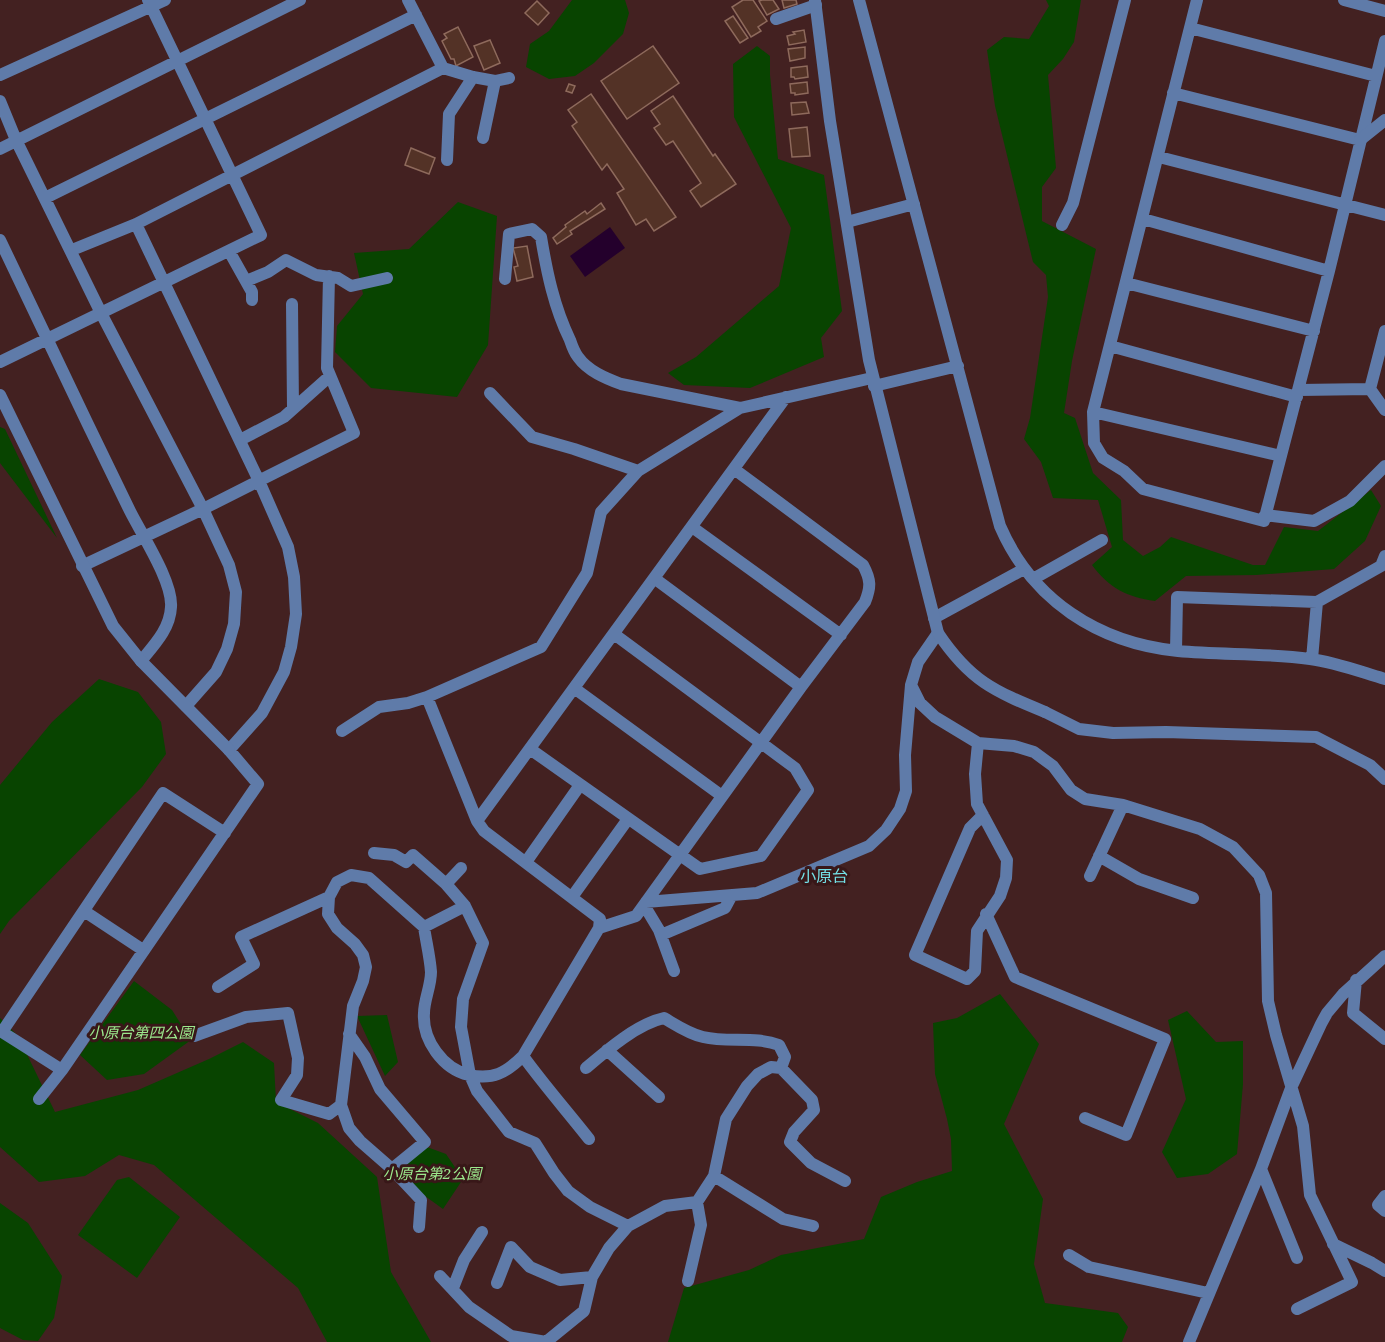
<svg xmlns="http://www.w3.org/2000/svg" width="1385" height="1342" viewBox="0 0 1385 1342" font-family="'Noto Serif','Noto Sans JP',serif">
	<rect width="100%" height="100%" fill="#432121"/>
	<path fill="#084400" d="M572,0H625L629,13L623,34L594,63L575,76L549,79L526,67L530,44L549,31Z
		M1046,0H1081L1074,42L1063,59L1048,75L1056,168L1042,187V221L1096,249L1072,361L1064,413L1075,418L1093,473L1121,500L1123,540L1143,556L1160,547L1171,537L1253,565H1265L1284,527L1318,531L1371,490L1381,506L1365,541L1334,569L1256,575L1186,576L1155,601C1127,597 1109,588 1092,565L1112,547L1098,500L1053,498L1041,462L1024,439L1030,418L1048,297L1046,275L1033,262L995,106L987,50L1004,37L1029,39L1049,6Z
		M757,46L770,56V75L778,159L824,175L842,311L821,338L824,357L750,388L684,385L668,373L696,357L779,286L791,228L734,117L733,64Z
		M458,202L497,216L488,345L457,397L371,388L335,352L337,326L363,294L354,253L409,249Z
		M0,427L5,429L57,538L0,463Z
		M99,679L138,692L161,722L166,754L142,787L9,921L0,934V785L52,722Z
		M134,981L172,1010L191,1040L144,1074L107,1080L80,1055Z
		M1000,994L1039,1044L1004,1124L1043,1199L1034,1264L1045,1303L1118,1313L1128,1327L1122,1342H668L684,1288L749,1270L781,1255L864,1239L881,1197L917,1182L952,1171L951,1139L947,1119L935,1074L933,1023L957,1018Z
		M1187,1011L1216,1042L1243,1041V1084L1237,1154L1208,1174L1177,1178L1162,1152L1186,1099L1168,1020Z
		M387,1015L398,1062L385,1076L357,1016Z
		M0,1018L18,1036L55,1112L138,1090L209,1059L243,1042L274,1063L276,1102L318,1123L377,1177L391,1272L431,1342H327L298,1288L154,1165L119,1155L85,1176L39,1182L0,1147Z
		M427,1147L446,1154L463,1179L443,1209L425,1196L399,1171Z
		M129,1177L180,1217L137,1278L78,1235L117,1180Z
		M0,1203L28,1223L62,1276L54,1318L38,1341L23,1340L0,1328Z"/>
	<path fill="#24002c" d="M610,227L625,248L585,277L570,256Z"/>
	<path fill="#533226" stroke="#8e6a5c" stroke-width="1.5" d="M743,0H753L767,21L758,27L761,31L751,37L732,7Z
		M762,0H773L779,9L767,15L759,1Z
		M782,0H796L797,4L784,8Z
		M537,1L549,13L538,25L525,13Z
		M733,16L748,38L740,43L725,21Z
		M458,27L473,57L456,66L454,59H451L442,41L447,38L444,34Z
		M804,30L806,42L789,45L787,36L795,34L793,32Z
		M490,40L500,63L484,70L474,46Z
		M653,46L679,83L627,119L601,81Z
		M805,47V58L790,61L788,49Z
		M807,66L808,77L795,79L794,77H791V68Z
		M807,82L808,93L795,95V93H791L790,84Z
		M569,84L575,86L572,93L566,91Z
		M591,94L676,217L654,231L646,219L636,225L617,193L624,189L607,164L602,170L572,126L577,122L568,110Z
		M673,96L713,156L715,154L736,184L701,207L690,191L701,183L673,141L666,145L654,128L660,124L651,111Z
		M806,102L809,113L792,115L791,103Z
		M807,127L810,156L792,157L789,129Z
		M411,148L435,158L429,174L405,165Z
		M601,203L605,209L570,231L572,234L557,244L553,238L566,227L565,225L585,211L587,214Z
		M527,246L533,277L517,281L514,267L518,266L513,248Z"/>
	<g fill="none" stroke-linecap="round" stroke-linejoin="round">
		<path stroke="#5f7ba9" stroke-width="12" d="M859,0L1000,526C1032,600 1098,643 1178,651C1221,655 1266,653 1310,659C1335,662 1361,672 1385,679
			M1197,0L1093,412L1094,443L1103,458L1124,471L1143,489L1264,521L1329,271L1385,41
			M1344,0L1385,11
			M776,19L816,5
			M1190,28L1376,76
			M443,68L473,77L495,81L483,138
			M0,75L165,0
			M495,81L509,78
			M1173,93L1360,140
			M0,101L16,140L101,313L203,509L229,565L236,592L234,624L227,649L216,672L186,706
			M0,149L300,0
			M1159,157L1385,215
			M447,160L449,114L473,77
			M45,198L416,15
			M1143,219L1329,271
			M847,222L914,204
			M1062,225L1073,203L1125,0
			M0,240C43,331 86,421 130,511C142,535 173,582 171,607C170,629 154,645 141,661
			M72,250L136,224L443,68L408,0
			M229,251L252,292V300
			M505,279L509,234L532,229L541,237C547,273 554,307 570,340C572,346 574,352 578,357C588,371 605,378 621,384L740,408
			M246,281L268,272L286,260L316,275L338,278L351,286L387,278
			M1126,283L1314,331
			M292,304L293,409
			M1110,346L1297,397
			M0,362L261,235L148,0
			M874,386L958,366
			M1370,389L1385,410
			M1299,390L1370,389L1385,331
			M490,393L532,437L574,449L638,471
			M1093,412L1281,456
			M240,440L284,417L330,376
			M1265,515L1314,521L1350,501L1385,466
			M692,527L841,635
			M82,566L203,509L354,433L327,368L329,276
			M654,578L801,687
			M1033,579L1102,540
			M934,618L1024,569
			M1176,651L1177,597L1317,602
			M1312,659L1317,602L1381,566L1385,556
			M911,685L920,703L935,717L978,743L1014,746L1034,752L1053,766L1071,790L1085,799L1123,805L1200,829L1233,847L1259,875L1266,893L1268,1001L1276,1035L1303,1126L1310,1195L1352,1282L1297,1309
			M574,688L722,796
			M1045,712L1079,729L1113,733L1166,732L1316,737L1370,765L1385,779
			M342,731L379,707L408,703L427,697L541,647L587,573L601,512L638,471L740,408L872,378
			M978,743L975,774L977,804L1007,860L1006,878L1000,896L977,931L975,971L967,979L915,955L970,828L983,815
			M530,749L700,869L761,856L808,790L795,768L614,634
			M477,821L786,397
			M374,853L394,855L406,862L413,855L446,884L465,906L483,943L463,999L461,1027L470,1075L477,1091L509,1132L535,1143L554,1173L568,1191L590,1207L628,1226
			M1099,856L1139,879L1193,898
			M526,862L580,785
			M1090,876L1123,805
			M446,884L461,868
			M572,897L628,819
			M646,902L757,893L869,846L886,830L900,809L906,791L905,755L911,685L918,662L938,633
			M644,905L659,930L674,971
			M84,911L143,950
			M986,914L1015,977L1165,1039L1126,1135L1085,1118
			M424,927L465,906
			M599,928L636,916L801,687L865,602C871,587 871,580 863,565L734,469
			M661,935L725,908L732,895
			M1356,980L1353,1013L1385,1039
			M218,987L254,964L241,937L329,897
			M349,1034L365,1057L380,1089L425,1142L392,1169
			M194,1036L246,1017L288,1013L298,1058L297,1075L281,1100L329,1114L341,1105
			M607,1050L659,1097
			M523,1056C544,1085 567,1111 589,1139
			M586,1068C607,1050 637,1024 664,1018C676,1025 689,1034 703,1037C728,1043 755,1036 779,1045L785,1057L781,1068
			M62,1070L2,1032L163,793L225,833
			M39,1099L62,1070L258,784L229,750L262,713L284,672L291,647L296,614L294,577L288,547L259,481L136,224
			M1261,1169L1297,1258
			M714,1176L783,1219L813,1226
			M1385,1196L1378,1205L1385,1211
			M419,1227L421,1200L392,1169L360,1141L349,1128L341,1105L353,1006L363,981L366,967L363,955L355,944L337,928L328,914L329,897L337,882L351,875L369,878L424,927C426,941 430,957 431,972C431,986 424,1000 424,1013C422,1040 443,1069 469,1075C493,1080 506,1073 523,1056L599,928L600,919L484,831L477,821L427,697
			M1333,1244L1372,1263L1385,1271
			M1069,1255L1089,1267L1208,1293
			M440,1276L469,1307L511,1336L546,1342L584,1311L592,1277L609,1248L628,1226L665,1206L697,1202
			M688,1281L701,1225L697,1202L714,1176L726,1119L747,1086L758,1074L771,1067L781,1068L812,1100L814,1110L794,1132L790,1142L811,1163L845,1181
			M497,1283L511,1247L530,1267L560,1280L592,1277
			M453,1288L464,1260L482,1232
			M1189,1342L1261,1169L1291,1088L1321,1024L1327,1013L1343,994L1385,956"/>
		<path stroke="#5f7ba9" stroke-width="12" d="M815,0L830,121L869,360L938,633C970,681 994,691 1045,712
			M1360,140L1385,120
			M0,395L113,626L141,661L229,750"/>
	</g>
	<g text-anchor="middle" dominant-baseline="central" stroke-width="6" stroke-linejoin="round" paint-order="stroke">
		<g font-size="15" font-style="italic" fill="#9ce98d" stroke="#381718">
			<text x="141" y="1032">小原台第四公園</text>
			<text x="432" y="1173">小原台第2公園</text>
		</g>
		<g font-size="16" fill="#73dfe5" stroke="#381718">
			<text x="824" y="876">小原台</text>
		</g>
	</g>
</svg>
